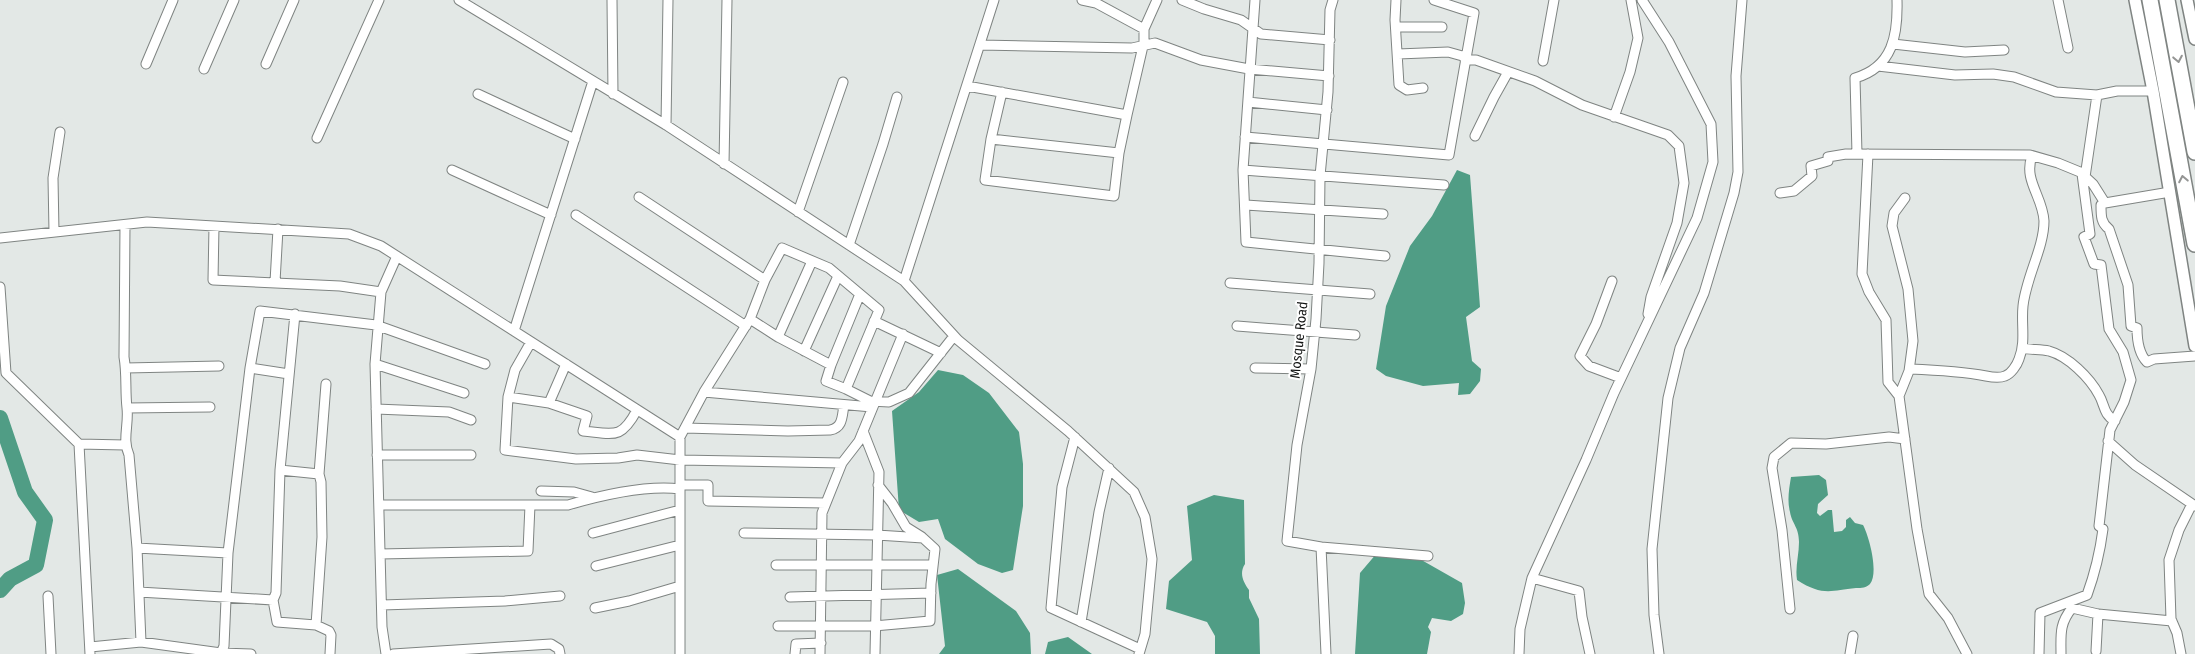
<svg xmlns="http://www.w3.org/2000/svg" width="2195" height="654" viewBox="0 0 2195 654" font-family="'Fira Sans Condensed',sans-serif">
	<rect width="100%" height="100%" fill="#e3e8e6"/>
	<path fill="#509d85" d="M1457,170L1470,175L1480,307L1466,317L1472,361L1481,369L1480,381L1470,394L1458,395L1459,383L1423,386L1386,376L1376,369L1386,306L1410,246L1432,216Z
		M938,370L963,375L989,393L1019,432L1023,464V506L1013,570L1002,573L978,564L945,539L938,519L919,522L899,510L892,411L919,392Z
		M1819,475L1826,480L1828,495L1818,504L1817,513L1820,516L1828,510H1832L1834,532L1842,531L1846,527V520L1850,517L1855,523L1863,525C1869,536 1879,573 1870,584C1866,588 1862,588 1856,588C1830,591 1822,596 1797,580C1795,567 1799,555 1799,542C1799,527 1792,524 1790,512C1787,501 1789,489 1791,477Z
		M1214,495L1244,500L1245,564C1239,573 1243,582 1249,590V598L1259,619L1260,654H1215V636L1207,622L1166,609L1169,581L1192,560L1187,506Z
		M1377,553L1418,558L1462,583L1465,603L1463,614L1451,621L1432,618L1428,627L1431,632L1427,654H1355L1360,573Z
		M958,569L1016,611L1030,633L1031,654H939L945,646L937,575Z
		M1068,637L1092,654H1045L1048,642Z"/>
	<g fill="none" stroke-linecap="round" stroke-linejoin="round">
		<path stroke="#509d85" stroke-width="16" d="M0,418L25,492L45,520L36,565L10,579L0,590"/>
		<g stroke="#7f8482" stroke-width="11">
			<path id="street" d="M459,0L666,125L904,281L958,340L1068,431L1134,492L1145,517L1152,559L1145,634L1139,654
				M612,0L613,94
				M1082,0L1096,3L1144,29
				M1182,0L1204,9L1241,20L1261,34L1330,40
				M1255,0L1243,170L1246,242L1385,256
				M1396,0L1395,20L1399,85L1407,90L1423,88
				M2058,0L2068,48
				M1396,27H1442
				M1893,44L1965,52L2004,50
				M980,45L1132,48L1155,43L1201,60L1249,69L1329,76
				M1144,45V29L1157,0
				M1398,54L1448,52L1466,57
				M1465,60H1476L1535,81L1582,105L1668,135L1679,146L1684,183L1677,223L1651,297L1648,314
				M1543,61L1554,0
				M146,64L173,0
				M266,64L294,0
				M1878,66L1955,75L1993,74L2014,77L2056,92L2097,95L2117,91H2153
				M204,69L234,0
				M967,86L1127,115L1119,153L991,139L1002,92
				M478,94L575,139
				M1248,102L1327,110
				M1127,115L1143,46
				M1614,117L1630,72L1638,38L1631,0
				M666,125L668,0
				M1475,136L1494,97L1508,72
				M1245,137L1449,155L1474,13L1434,0
				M317,138L379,0
				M991,139L985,180L1114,196L1119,153
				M1857,154L1855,78C1893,67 1898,35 1897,0
				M1868,154L1862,274L1869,292L1886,320L1888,382L1899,396L1917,529L1929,594L1948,618L1967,654
				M724,164L727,0
				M452,170L551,215
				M1243,170L1444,185
				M2085,177L2097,95
				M1780,193L1794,191L1812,176L1811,166L1828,161V157L1846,154L2030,155L2058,163L2080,172L2093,184L2105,203L2170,192
				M639,197L765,280
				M2105,203L2101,205C2101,216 2101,223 2109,229L2128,285L2131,326L2137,328C2137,339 2139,354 2147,362L2154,359L2195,356
				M1246,205L1383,214
				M798,212L843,82
				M576,215L746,326
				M125,225L124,357C127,374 125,391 127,408C129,425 122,439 129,455L137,548L141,642
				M214,226L213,280L340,286L381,292
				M54,232L53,178L60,132
				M0,238L147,222L349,234L381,246L680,437L704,392L750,319L765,280L782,248L829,268L879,310L846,389L870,401L889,402L909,393L954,336
				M849,245L883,144L897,97
				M904,281L994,0
				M1612,281L1596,324L1580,356L1589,366L1621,378
				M275,282L278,229
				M1230,283L1370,294
				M0,287L6,373L79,444L90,654
				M295,314L280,470L276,593L273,600L277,622L316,625L329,631L331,635L330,654
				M750,319L778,337L812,261
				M874,321L941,353
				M1237,326L1355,335
				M514,331L593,81
				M778,337L831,365L826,381L846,389
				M531,342L515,370L508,397L505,450L576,459L618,458L637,455L680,460L842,463
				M2022,348C2031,350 2040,349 2049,351C2068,356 2090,378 2099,395C2105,405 2103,414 2115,421
				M804,351L838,276
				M375,364L464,393
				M831,365L860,294
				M126,368L219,366
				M250,368L260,311L376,325L485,364
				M1255,368L1311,369
				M1910,369C1936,370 1960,371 1986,376C1991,377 2000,378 2005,376C2011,374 2017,365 2019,359C2026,342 2021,324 2023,306C2026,277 2044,248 2044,221C2043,197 2023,180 2032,156
				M704,392L872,407
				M1899,396L1909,371L1913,341L1908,289L1892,226L1894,213L1905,198
				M508,397L549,403L566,364
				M549,403L587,416L583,431C614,434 621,440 637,410
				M127,408L210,407
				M376,409L449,412L471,420
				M685,428L788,431L830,430C843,428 842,416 844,405
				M863,431L879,472L875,654
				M1075,437L1062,487L1051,608L1140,649
				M2108,441L2135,465L2195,506
				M79,444L125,445
				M377,455H471
				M280,470L319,474
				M680,485H708V501L826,503
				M878,485L892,503L906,527L922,537
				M541,491L574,492L592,497
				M379,505H568C599,496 647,485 680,489
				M593,533L680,510
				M744,533L877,535L923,538L935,549L931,584L930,621L874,626H778
				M1321,547L1428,556
				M137,548L228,553
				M380,554L528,551L530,505
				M776,565H933
				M596,566L680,545
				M1532,578L1579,591L1582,617L1590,654
				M139,592L273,600
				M48,596L51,654
				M790,597L931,593
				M382,605L505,601L560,596
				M595,608L629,601L680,586
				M1790,609L1782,530L1772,468L1774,457L1791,443L1826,444L1889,437L1905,439
				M1081,622L1099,512L1109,468
				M316,625L322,537L321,482L319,474L326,384
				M90,647L141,642L221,653L224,646L228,553L250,368L289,374
				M2096,651L2098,614
				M221,653L251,654
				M386,654L382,627L375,364L381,292L397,256
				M393,654L551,644L559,649L560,654
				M680,654V437
				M795,654L796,644L821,643
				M820,654L822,513L842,463L859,441L903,334
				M1326,654L1321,547L1287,541L1297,445L1311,369L1316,319L1319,263L1320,176L1328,92L1330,10L1333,0
				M1519,654L1520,629L1532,578L1586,460L1614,393L1697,218L1713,162L1711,124L1669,42L1642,0
				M1659,654L1654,615L1652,549L1668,398L1680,348L1704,293L1734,193L1738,172L1736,76L1742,0
				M1850,654L1853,636
				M2039,654L2040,613L2087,595C2095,573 2100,552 2103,529L2099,526L2110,430L2124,402L2131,380L2123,352L2109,329L2101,265L2094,264L2084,237L2090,234L2082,174
				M2061,654C2061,635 2059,624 2072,608L2098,614L2172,621
				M2181,654L2177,633L2171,619L2169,560L2179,530L2192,504"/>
		</g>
		<g stroke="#7f8482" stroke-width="14">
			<path id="secondary" d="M2135,0L2153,91L2195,346
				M2187,0L2195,39"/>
		</g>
		<g stroke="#7f8482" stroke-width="18">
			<path id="highway" d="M2150,0L2195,244
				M2167,0L2195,152"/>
		</g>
		<use href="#street" stroke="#fff" stroke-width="9"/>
		<use href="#secondary" stroke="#fff" stroke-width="11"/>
		<use href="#highway" stroke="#fff" stroke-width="15"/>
	</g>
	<defs><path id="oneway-chevron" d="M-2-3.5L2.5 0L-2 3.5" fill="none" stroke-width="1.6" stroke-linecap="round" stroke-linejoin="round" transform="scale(1.25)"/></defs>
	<g stroke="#949594">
		<use href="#oneway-chevron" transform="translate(2178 59) rotate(79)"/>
		<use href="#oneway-chevron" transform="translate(2183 179) rotate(-101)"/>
	</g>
	<g text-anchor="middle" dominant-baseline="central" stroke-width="4" stroke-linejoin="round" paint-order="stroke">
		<g font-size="14" fill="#111312" stroke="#fff">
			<text transform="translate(1299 340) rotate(-84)">Mosque Road</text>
		</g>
	</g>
</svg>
